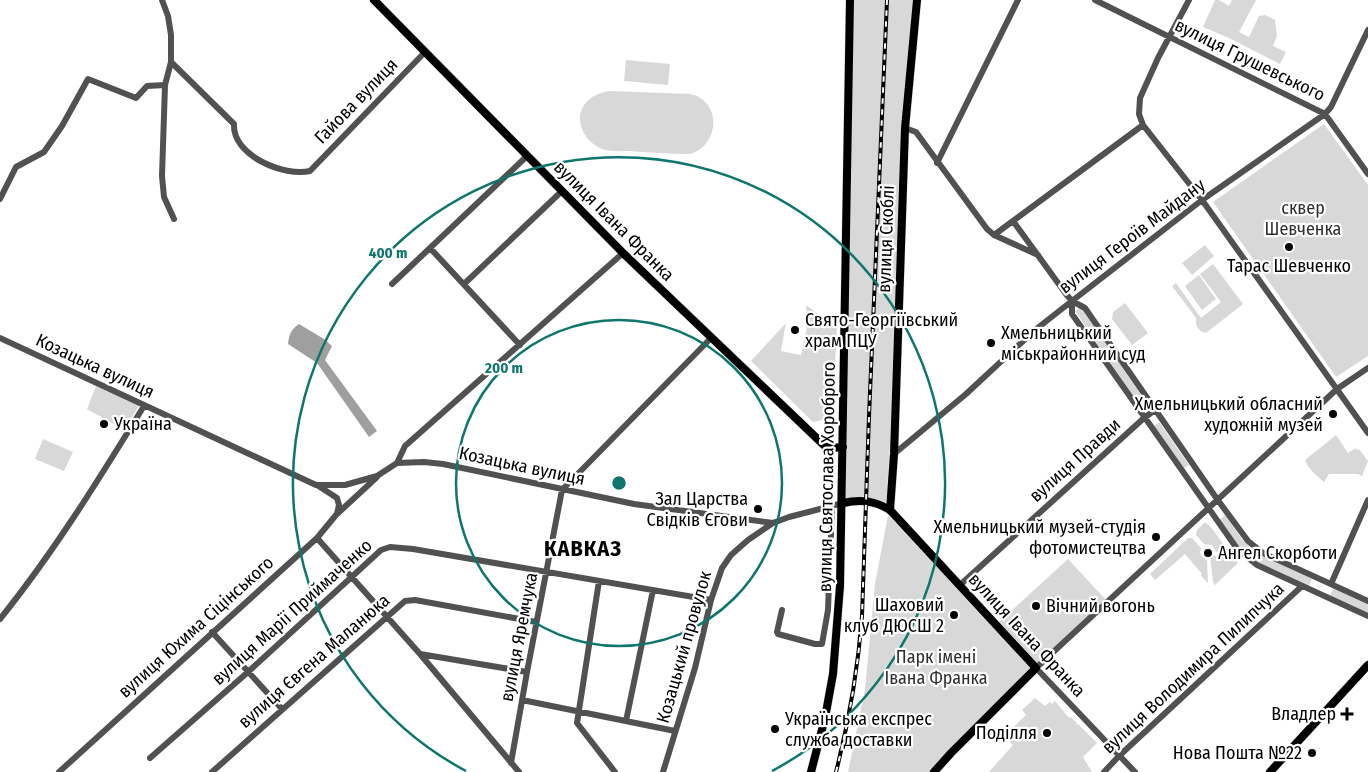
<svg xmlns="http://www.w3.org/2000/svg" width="1368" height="772" viewBox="0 0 1368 772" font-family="'Fira Sans Condensed',sans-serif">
	<rect width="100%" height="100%" fill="#fff"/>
	<path fill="#d8d8d8" d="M852,0H913L901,147L892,409L886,507L845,500Z
		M1215,0H1219L1229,6L1232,0H1256L1239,32L1249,37L1259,16L1265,15L1275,20L1277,36L1273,46L1286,52L1280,64L1229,38L1203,27Z
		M626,60L670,64L668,85L624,81Z
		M610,91L690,94C722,100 720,146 690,154C670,154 649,152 629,151C620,151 610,152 602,149C571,135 572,96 610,91Z
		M1324,124L1368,185V356L1336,377L1213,202Z
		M1205,245L1214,256L1192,275L1182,263Z
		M1213,264L1243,304L1206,333C1198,331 1195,326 1196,318L1172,286L1176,283L1201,318L1221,302L1200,274Z
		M1199,275L1216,299L1202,310L1185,286Z
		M1125,303L1148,333L1132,345L1112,319L1113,312Z
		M806,305L837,328L832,418L813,422L751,361L786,323L781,351L801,355L808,323Z
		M1081,307L1147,404L1141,408L1075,311Z
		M96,386L139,406L124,430L87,409Z
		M1159,422L1189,465L1184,468L1154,426Z
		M1336,435L1348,453L1356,448L1357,450L1359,449L1368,461L1362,476L1358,474H1329L1324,482C1317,476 1308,469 1305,460Z
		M43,439L73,452L64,471L35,459Z
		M888,515L1033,668L931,772H848L865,689L875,584Z
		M1225,515L1242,539L1253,550L1312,579L1309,586L1258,562L1240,548L1219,520Z
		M1204,523H1206L1210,526L1232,556L1216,552L1212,545L1204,544L1196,535L1197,530Z
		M1188,538H1192L1201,548L1200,553L1202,557L1207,560L1208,583L1201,576L1202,574L1185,554L1155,580L1150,574Z
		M1210,555L1234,559L1238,563L1215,585L1213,582Z
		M1068,559L1106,600L1036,665L998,623Z
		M1333,588L1368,604V613L1330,596Z
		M1035,698L1045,706L1050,702L1052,704L1055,701L1069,718L1071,717L1077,723L1076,725L1078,724L1097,743L1083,757L1092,772H989L1013,745L1004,736L1026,715L1022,710Z"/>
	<path fill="#9f9f9f" d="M299,324L324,339L332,346L325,360L377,431L369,437L317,363L288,344C289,335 291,329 299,324Z"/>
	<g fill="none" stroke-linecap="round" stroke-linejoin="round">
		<g stroke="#dbdbdb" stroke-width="9">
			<path id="major" d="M374,0L623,253L827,448L843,447
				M843,503C859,499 876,501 890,510L1036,668L951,753L934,772
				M890,510L894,454L905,128L917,0
				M811,772L825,718L833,674L840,586L850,0
				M1270,772L1368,665"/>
		</g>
		<path stroke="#515151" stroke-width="6" d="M162,0L168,16L171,35V62L165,85L162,176L164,197L174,219
			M1095,0L1325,114L1368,174
			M1189,0L1158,58L1140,98L1139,114L1143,125L1202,200L1368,433
			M171,62L234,124C232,156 285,177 310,171L425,52
			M905,128L916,132L987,229L994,235L1038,255
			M937,163L1018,0
			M0,199L16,167L44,152L62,126L88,79L136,98L147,86L165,85
			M1013,221L1066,294L1072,301L1085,308L1217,499L1248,541L1263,553L1368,601
			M994,235L1143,125
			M430,248L520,345
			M392,284L527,156
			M464,284L562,191
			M1072,301V314L1238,550L1257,565L1368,616
			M0,338L316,485H345L377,476L397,463L424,462L443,464L634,504L773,523L789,517L843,503
			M894,454L966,394L1035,330L1063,308L1202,200L1325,114L1331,107L1368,30
			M397,463L405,446L623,253
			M317,485L337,498L339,505L337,514
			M317,538L420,654L519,772
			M599,581L577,723L615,772
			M1331,584L1368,500
			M960,585L1144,418L1155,410
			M782,610L777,632L778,634L815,644H822L828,610L832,506
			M0,619C54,552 99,479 144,406
			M212,632L282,709
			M420,654L527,672
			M522,700L675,731
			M626,721L653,590
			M150,758L248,672L381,550L390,547L413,549L711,600
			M511,763L527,672L562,490L712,337
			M59,772L317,538L336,515L377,477
			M212,772L405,601L415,600L536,622
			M663,772L695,668L711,600L722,568L731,555L748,540L773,523
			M1104,772L1119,756L1302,586
			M1135,772L1036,668L1337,389L1368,368"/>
		<use href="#major" stroke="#000" stroke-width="8"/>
		<g stroke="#000" stroke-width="4">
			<path id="rail" d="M836,772C849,721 858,669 862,616L869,416L887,0"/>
		</g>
		<use href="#rail" stroke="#fff" stroke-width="2" stroke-dasharray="5.5" stroke-linecap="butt"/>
	</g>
	<g fill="none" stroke="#0f766e" stroke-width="2.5">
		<circle cx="619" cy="483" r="163"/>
		<path d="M466 771A326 326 0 1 1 772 771"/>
	</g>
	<g fill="#000" stroke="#fff" stroke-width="2">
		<circle cx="1289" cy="247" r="5"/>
		<circle cx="795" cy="330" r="5"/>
		<circle cx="991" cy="343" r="5"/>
		<circle cx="1333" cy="414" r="5"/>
		<circle cx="104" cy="424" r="5"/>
		<circle cx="758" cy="509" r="5"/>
		<circle cx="1156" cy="537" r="5"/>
		<circle cx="1208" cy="553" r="5"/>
		<circle cx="1036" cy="606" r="5"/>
		<circle cx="954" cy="615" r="5"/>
		<path d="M1344.5 706.5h5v5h5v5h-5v5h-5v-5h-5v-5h5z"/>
		<circle cx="775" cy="729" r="5"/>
		<circle cx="1047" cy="733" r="5"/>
		<circle cx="1312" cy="753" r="5"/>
	</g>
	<g text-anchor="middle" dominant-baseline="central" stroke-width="4.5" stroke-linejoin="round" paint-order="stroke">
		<g font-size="18" fill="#000" stroke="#fff">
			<text transform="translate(1250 60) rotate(26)">вулиця Грушевського</text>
			<text transform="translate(356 101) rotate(-46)">Гайова вулиця</text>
			<text transform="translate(614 221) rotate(45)">вулиця Івана Франка</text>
			<text transform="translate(1132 236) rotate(-37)">вулиця Героїв Майдану</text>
			<text transform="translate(886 239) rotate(-88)">вулиця Скоблі</text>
			<text transform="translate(95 366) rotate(25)">Козацька вулиця</text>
			<text transform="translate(1075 460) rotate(-42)">вулиця Правди</text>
			<text transform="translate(522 466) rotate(12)">Козацька вулиця</text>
			<text transform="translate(827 477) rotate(-89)">вулиця Святослава Хороброго</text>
			<text transform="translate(292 612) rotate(-42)">вулиця Марії Приймаченко</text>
			<text transform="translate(196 627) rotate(-42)">вулиця Юхима Сіцінського</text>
			<text transform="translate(1027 635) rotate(47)">вулиця Івана Франка</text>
			<text transform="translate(519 637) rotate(-79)">вулиця Яремчука</text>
			<text transform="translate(684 647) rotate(-74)">Козацький провулок</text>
			<text transform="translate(314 661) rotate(-41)">вулиця Євгена Маланюка</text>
			<text transform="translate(1193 668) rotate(-43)">вулиця Володимира Пилипчука</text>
		</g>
		<g font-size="18" fill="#2f2f2f" stroke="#fff">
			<text x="1303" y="208">сквер<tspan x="1303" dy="21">Шевченка</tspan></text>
			<text x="936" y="657">Парк імені<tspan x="936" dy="21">Івана Франка</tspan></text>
		</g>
		<g font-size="18" fill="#000" stroke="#fff" text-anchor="end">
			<text x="1289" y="266" text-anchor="middle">Тарас Шевченко</text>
			<text x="805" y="320" text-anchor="start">Свято-Георгіївський<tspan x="805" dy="21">храм ПЦУ</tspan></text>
			<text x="1001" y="333" text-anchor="start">Хмельницький<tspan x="1001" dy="21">міськрайонний суд</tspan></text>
			<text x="1323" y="404">Хмельницький обласний<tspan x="1323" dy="21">художній музей</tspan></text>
			<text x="114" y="424" text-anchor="start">Україна</text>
			<text x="748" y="499">Зал Царства<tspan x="748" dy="21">Свідків Єгови</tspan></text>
			<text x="1146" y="527">Хмельницький музей-студія<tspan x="1146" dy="21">фотомистецтва</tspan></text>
			<text x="1218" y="553" text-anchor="start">Ангел Скорботи</text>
			<text x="944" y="605">Шаховий<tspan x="944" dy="21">клуб ДЮСШ 2</tspan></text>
			<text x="1046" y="606" text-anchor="start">Вічний вогонь</text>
			<text x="1336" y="714">Владлер</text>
			<text x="785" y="719" text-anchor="start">Українська експрес<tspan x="785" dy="21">служба доставки</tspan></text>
			<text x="1037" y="733">Поділля</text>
			<text x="1302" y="753">Нова Пошта №22</text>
		</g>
		<g font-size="22" font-weight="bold" letter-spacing="1" fill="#000" stroke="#fff">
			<text x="583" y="548">КАВКАЗ</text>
		</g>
	</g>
	<circle cx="619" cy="483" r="8" fill="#0f766e" stroke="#fff" stroke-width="2.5"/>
	<g font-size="15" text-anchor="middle" font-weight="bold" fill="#0f766e" stroke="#fff" stroke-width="4.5" stroke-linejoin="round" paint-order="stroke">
		<text x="388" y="258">400 m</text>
		<text x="504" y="373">200 m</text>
	</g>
</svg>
